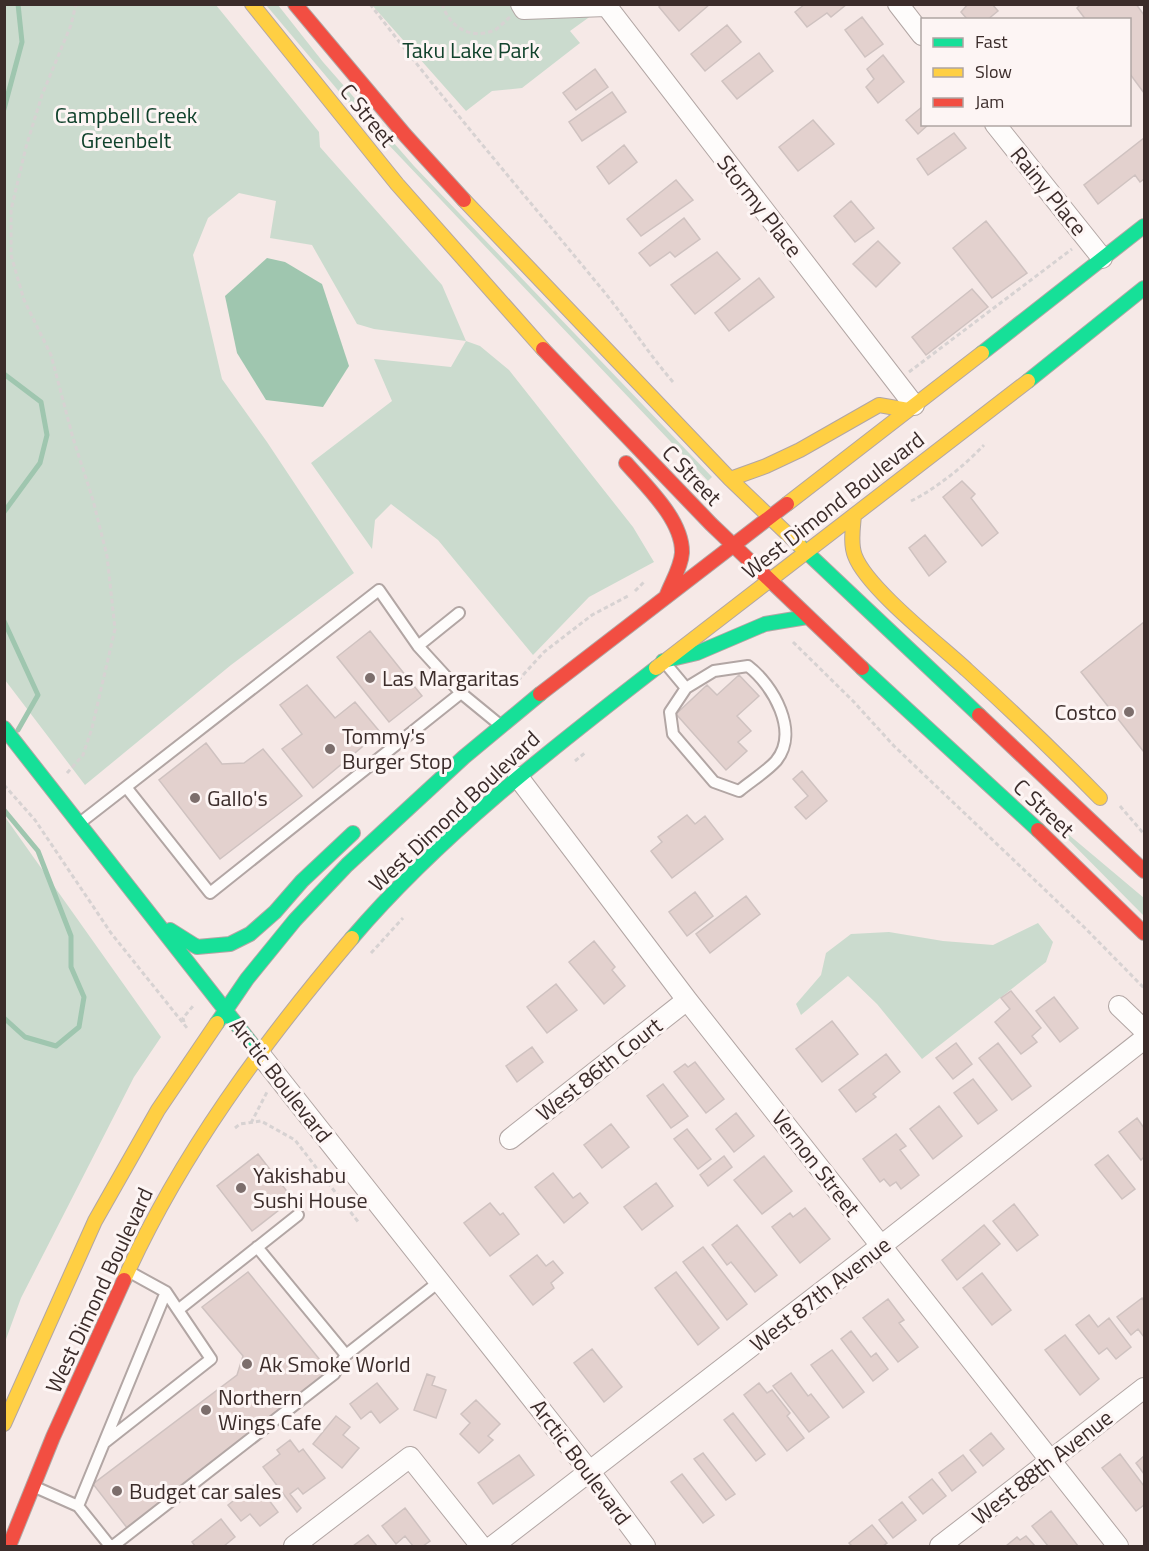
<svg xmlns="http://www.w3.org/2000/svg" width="1149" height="1551" viewBox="0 0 1149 1551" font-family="'Titillium Web',sans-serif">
	<rect width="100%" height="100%" fill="#f6e9e7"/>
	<path fill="#cbdbce" d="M4,5H216L319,132L320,147L442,285L466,341L480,346L509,370L633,527L654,562L589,597L533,655L438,540L391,504L375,520L372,549L311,463L392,401L374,359L451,367L466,341L374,329L357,324L312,245L270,238L276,201L239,193L208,218L193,255L222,379L267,442L354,573L231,665L85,785L5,680Z
		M266,5H278L323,62L414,166L712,477L708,481L347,101Z
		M372,5H606L570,31L580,43L522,88L492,91L466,111Z
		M1037,808L1144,898V916Z
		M5,817L161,1037L134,1077L21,1298L5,1342Z
		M1038,923L1053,942L1046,962L922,1059L877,1004L848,976L801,1015L796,1004L821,975L826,953L851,934L889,932L943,941L993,945Z"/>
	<path fill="#9fc6af" d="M267,258L285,262L322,284L349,366L323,407L266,400L237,353L225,296Z"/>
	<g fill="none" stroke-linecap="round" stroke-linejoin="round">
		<path stroke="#9fc6af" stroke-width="5" d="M4,109L22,42L18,4
			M4,374L41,402L47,435L40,463L4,512
			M4,621L38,695L18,730
			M4,810L38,851L71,936V967L84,997L79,1027L56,1046L25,1037L4,1018"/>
	</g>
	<path fill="#e3d1ce" stroke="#cfc2c0" stroke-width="1.5" d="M661,4H710L679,31L659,7Z
		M805,4H847L831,17L827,13L807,27L795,12Z
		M968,4H992L998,11L987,20H968L961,12Z
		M1081,4H1136L1144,15V93L1130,74V20H1086L1077,8Z
		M862,17L883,44L865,57L845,30Z
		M727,25L741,42L705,71L691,54Z
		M759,53L773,71L737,99L722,81Z
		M883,55L904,82L878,103L866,87L874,79L867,69Z
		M595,69L608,87L576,110L563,93Z
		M612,92L626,112L582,141L569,122Z
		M922,107V124H929L918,134L906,120Z
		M813,120L834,144L798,171L779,147Z
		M954,133L966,148L928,175L917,159Z
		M1144,138V179L1140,182L1135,175L1098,204L1084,185Z
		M624,145L637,162L609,184L597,167Z
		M676,180L693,200L641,236L627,219Z
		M851,201L874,228L855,242L834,216Z
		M684,218L700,239L675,257L670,252L650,266L639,253Z
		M986,221L1027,273L992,298L953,248Z
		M878,241L900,263L876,287L853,264Z
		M717,252L740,279L695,314L671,285Z
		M759,278L774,297L729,331L715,313Z
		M972,289L988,307L926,355L912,337Z
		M962,481L975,494L971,498L998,533L982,546L943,497Z
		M925,535L946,562L929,576L909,548Z
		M1144,622V752L1081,672Z
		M370,631L422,696L389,722L337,657Z
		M739,675L759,696L737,716L751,731L738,742L747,751L726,770L676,714L707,685L717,695Z
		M307,685L335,718L355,702L380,732L313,788L282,749L302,734L280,705Z
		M206,743L222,764L244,763L263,749L302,796L220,859L159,780Z
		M802,771L827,801L806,819L795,807L808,796L793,779Z
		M687,815L695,824L705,816L723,839L672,878L651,851L662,842L658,837Z
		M695,892L713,916L687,936L669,912Z
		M746,896L760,914L710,953L696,934Z
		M594,941L615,967L612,970L625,986L604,1004L569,962Z
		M556,984L577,1010L547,1033L527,1007Z
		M1011,991L1041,1028L1032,1036L1037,1042L1021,1054L995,1022L1010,1009L1001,998Z
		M1054,997L1078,1028L1060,1042L1036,1011Z
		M832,1021L858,1054L822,1082L796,1049Z
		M956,1043L972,1064L953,1079L936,1058Z
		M998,1043L1031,1086L1012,1100L979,1058Z
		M532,1047L543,1062L517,1082L506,1066Z
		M886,1054L900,1072L873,1094L876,1097L856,1112L839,1090Z
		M695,1062L724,1099L706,1113L674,1072L685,1064L688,1067Z
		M973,1079L997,1110L978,1124L954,1093Z
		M663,1084L688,1116L671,1128L647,1096Z
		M939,1106L962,1136L933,1159L910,1129Z
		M736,1113L754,1136L734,1152L716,1129Z
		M1137,1118L1144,1128V1157L1141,1160L1119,1132Z
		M611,1124L629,1147L602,1168L584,1145Z
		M687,1129L711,1159L698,1169L674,1139Z
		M896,1134L906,1146L900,1150L919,1175L901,1189L896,1182L890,1186L884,1179L880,1182L863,1159Z
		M258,1154L293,1199L252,1231L217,1186Z
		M1108,1155L1135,1189L1122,1199L1095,1165Z
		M724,1156L732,1167L708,1186L700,1175Z
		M764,1156L792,1191L762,1214L734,1180Z
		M553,1173L573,1198L580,1193L588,1203L564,1223L535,1187Z
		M656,1183L673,1206L642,1230L624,1207Z
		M490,1203L500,1215L503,1213L519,1234L490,1256L464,1223Z
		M1014,1204L1038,1235L1017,1251L993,1221Z
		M805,1208L830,1239L800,1263L772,1227L790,1213L793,1217Z
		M737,1225L777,1275L755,1292L731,1262L727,1265L712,1245Z
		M984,1225L1000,1244L957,1280L942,1260Z
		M703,1247L747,1304L727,1320L683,1262Z
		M537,1255L546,1266L553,1261L563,1273L551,1283L554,1288L533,1305L510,1276Z
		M248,1272L329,1371L128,1529L93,1484L237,1375L243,1356L202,1307Z
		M676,1272L719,1328L698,1345L655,1288Z
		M982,1273L1011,1310L992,1325L963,1288Z
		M1142,1298L1144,1301V1337L1138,1329L1131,1335L1117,1317Z
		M888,1299L904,1320L899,1323L918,1347L898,1362L863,1318Z
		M1089,1315L1098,1327L1109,1318L1131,1347L1116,1359L1107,1348L1099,1354L1076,1325Z
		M851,1331L871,1357L876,1353L888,1369L873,1381L841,1339Z
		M1065,1335L1099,1379L1080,1395L1045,1350Z
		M592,1349L622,1387L604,1402L574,1363Z
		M832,1350L864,1392L843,1408L811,1365Z
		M791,1373L808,1396L811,1394L829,1417L809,1432L773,1386Z
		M427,1374L435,1377L432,1385L446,1390L436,1418L414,1410Z
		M377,1383L398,1409L380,1423L371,1411L361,1419L350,1404Z
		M759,1383L767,1393L772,1390L790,1413L787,1416L804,1438L787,1451L744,1395Z
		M476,1400L500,1424L488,1436L493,1440L479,1453L460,1434L470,1423L461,1414Z
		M733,1413L765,1454L756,1461L724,1420Z
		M336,1416L350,1427L343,1435L359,1448L342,1468L313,1444Z
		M991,1433L1004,1449L983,1466L970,1450Z
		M290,1440L299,1452L303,1449L325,1478L303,1494L298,1488L290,1494L301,1508L297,1512L263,1467L280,1454L277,1450Z
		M703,1453L735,1494L726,1500L694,1459Z
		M1120,1454L1144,1486V1505L1136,1511L1102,1468Z
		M519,1455L534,1475L493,1504L478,1483Z
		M963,1455L976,1472L952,1491L939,1473Z
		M1144,1456V1474L1136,1463Z
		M682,1474L714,1515L703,1523L671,1482Z
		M932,1479L946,1496L923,1514L909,1497Z
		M256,1483L278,1512L260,1526L250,1514L241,1521L228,1505Z
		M902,1502L916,1520L893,1538L879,1520Z
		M405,1508L430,1541L423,1546H413L405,1536L396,1544L382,1526Z
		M1051,1511L1078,1546H1048L1032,1526Z
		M221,1519L235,1537L224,1546H195L192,1542Z
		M872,1525L887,1543L883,1546H852L849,1543Z
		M368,1535L377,1546H353Z
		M1026,1536L1035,1546H1006L1017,1537L1020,1540Z"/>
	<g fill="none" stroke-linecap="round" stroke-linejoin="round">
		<g stroke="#b2a6a4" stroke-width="14">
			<path id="lane" d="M418,646L459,613
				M666,664L686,688
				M748,666C773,685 800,732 776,761C766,772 751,781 739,791L714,782L673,734L670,712L686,688L714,671Z
				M461,693L210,893L126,787L379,590L418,646L461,693L500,725
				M81,822L126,787
				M257,1247L346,1355L440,1281
				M128,1271L166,1292L178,1310L298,1215
				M104,1443L211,1359L178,1310
				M35,1487L78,1506L110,1546
				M78,1506L166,1292
				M113,1546L334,1374L346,1355"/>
		</g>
		<g stroke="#b2a6a4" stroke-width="22">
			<path id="street" d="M521,4L524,9L606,6
				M605,4L914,405
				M898,4L922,35
				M995,124L1102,258
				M518,777L687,1000L1118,1546
				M1119,1006L1144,1030
				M259,1053L590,1472L645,1546
				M510,1139L687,1000
				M294,1546L410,1457L481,1546
				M493,1546L881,1246L1144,1039
				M940,1546L1144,1388"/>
		</g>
		<g stroke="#b2a6a4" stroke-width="16">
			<path id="fast" d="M982,353L1144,226
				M1028,381L1144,288
				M800,546L979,715
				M663,661L697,653L765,624L807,617
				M862,668L1038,830
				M4,728L259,1053
				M170,930L197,947L230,944L250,934L275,912L302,881L353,833
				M352,938C439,836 550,750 656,668
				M217,1023L247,979L295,920L347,865L464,757L540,694"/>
		</g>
		<g stroke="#b2a6a4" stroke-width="16">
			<path id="slow" d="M252,4L397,184L543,349
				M464,200L730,479L800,546
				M730,479L766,466L800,450L879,405L908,410
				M787,504L982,353
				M854,515C853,528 850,544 855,556C867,588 940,645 967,670C1013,712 1057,754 1100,798
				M656,668L1028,381
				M124,1280C180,1155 263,1043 352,938
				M4,1424L95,1221L158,1110L217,1023"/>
		</g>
		<g stroke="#b2a6a4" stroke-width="16">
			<path id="jam" d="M295,4L405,135L464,200
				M543,349L711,524L862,668
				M626,463C646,486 683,520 682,553C681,568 671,583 666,597
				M540,694L787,504
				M979,715L1144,871
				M1038,830L1144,933
				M9,1546L53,1437L124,1280"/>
		</g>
		<path stroke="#d7d2d2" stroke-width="3" stroke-dasharray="4.5 3" stroke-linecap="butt" d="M370,4C444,101 523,193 601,288C626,318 647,352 673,382
			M442,4C450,28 471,40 495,30C500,27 505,21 510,17
			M909,372L1072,249
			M911,501C937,488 964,466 984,445
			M635,591L645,581
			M793,642L853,701L894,746L1084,927L1144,988
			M513,686L544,652L592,615L630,595
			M575,761L586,752
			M67,773L83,755L92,728L115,629L107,556L93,500L73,438L51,355L24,300L11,255V210L26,147L42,95L71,25L76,4
			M4,785L35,820L111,933L187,1028
			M1120,806L1144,834
			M371,953L403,918
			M184,1022L183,1018L193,1006
			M251,1123L267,1092
			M235,1128L240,1124L261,1121L295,1140L359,1223"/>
		<use href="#lane" stroke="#fefcfb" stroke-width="10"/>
		<use href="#street" stroke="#fefcfb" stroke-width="20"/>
		<use href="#fast" stroke="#16e098" stroke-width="14"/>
		<use href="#slow" stroke="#ffcf43" stroke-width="14"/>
		<use href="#jam" stroke="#f24e42" stroke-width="14"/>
	</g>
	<g fill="#7c6e6c" stroke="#fdf5f4" stroke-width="2">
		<circle cx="370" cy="678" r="6"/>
		<circle cx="1129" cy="712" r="6"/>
		<circle cx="330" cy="749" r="6"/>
		<circle cx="195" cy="798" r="6"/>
		<circle cx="241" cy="1188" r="6"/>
		<circle cx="247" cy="1364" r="6"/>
		<circle cx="206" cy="1410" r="6"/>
		<circle cx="117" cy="1491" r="6"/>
	</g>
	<g text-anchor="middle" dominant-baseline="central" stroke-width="6" stroke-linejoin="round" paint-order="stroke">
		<g font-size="22" fill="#11422c" stroke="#fdf5f4">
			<text x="471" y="50">Taku Lake Park</text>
			<text x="126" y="115">Campbell Creek<tspan x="126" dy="25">Greenbelt</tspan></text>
		</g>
		<g font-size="22" fill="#3b2c2a" stroke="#fdf5f4">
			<text transform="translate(368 115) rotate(51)">C Street</text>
			<text transform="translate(1049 191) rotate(51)">Rainy Place</text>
			<text transform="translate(760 206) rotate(52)">Stormy Place</text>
			<text transform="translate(692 475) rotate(46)">C Street</text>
			<text transform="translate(833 505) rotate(-38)">West Dimond Boulevard</text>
			<text transform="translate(1044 808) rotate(43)">C Street</text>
			<text transform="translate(454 811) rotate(-43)">West Dimond Boulevard</text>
			<text transform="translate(599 1069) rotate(-38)">West 86th Court</text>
			<text transform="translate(281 1080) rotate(52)">Arctic Boulevard</text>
			<text transform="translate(816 1163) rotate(52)">Vernon Street</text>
			<text transform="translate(99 1290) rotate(-65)">West Dimond Boulevard</text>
			<text transform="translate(820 1294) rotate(-38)">West 87th Avenue</text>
			<text transform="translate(581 1462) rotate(53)">Arctic Boulevard</text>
			<text transform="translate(1042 1467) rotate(-38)">West 88th Avenue</text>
		</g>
		<g font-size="22" fill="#3b2c2a" stroke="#fdf5f4" text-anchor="start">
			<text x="382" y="678">Las Margaritas</text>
			<text x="1117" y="712" text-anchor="end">Costco</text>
			<text x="342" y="736">Tommy's<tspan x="342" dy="25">Burger Stop</tspan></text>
			<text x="207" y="798">Gallo's</text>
			<text x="253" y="1175">Yakishabu<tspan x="253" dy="25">Sushi House</tspan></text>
			<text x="259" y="1364">Ak Smoke World</text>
			<text x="218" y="1397">Northern<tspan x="218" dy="25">Wings Cafe</tspan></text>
			<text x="129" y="1491">Budget car sales</text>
		</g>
	</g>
	<rect width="1149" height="1551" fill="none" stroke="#3b2c2a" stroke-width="12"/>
	<rect x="921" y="18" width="210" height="108" fill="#fdf5f4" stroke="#afa5a3" stroke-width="1.5"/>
	<rect x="933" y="38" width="30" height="9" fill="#16e098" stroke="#afa5a3" stroke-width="1.5"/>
	<text x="975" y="48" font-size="18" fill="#3b2c2a">Fast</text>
	<rect x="933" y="68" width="30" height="9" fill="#ffcf43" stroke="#afa5a3" stroke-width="1.5"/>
	<text x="975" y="78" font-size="18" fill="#3b2c2a">Slow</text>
	<rect x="933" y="98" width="30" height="9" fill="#f24e42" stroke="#afa5a3" stroke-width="1.5"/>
	<text x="975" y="108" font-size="18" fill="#3b2c2a">Jam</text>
</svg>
